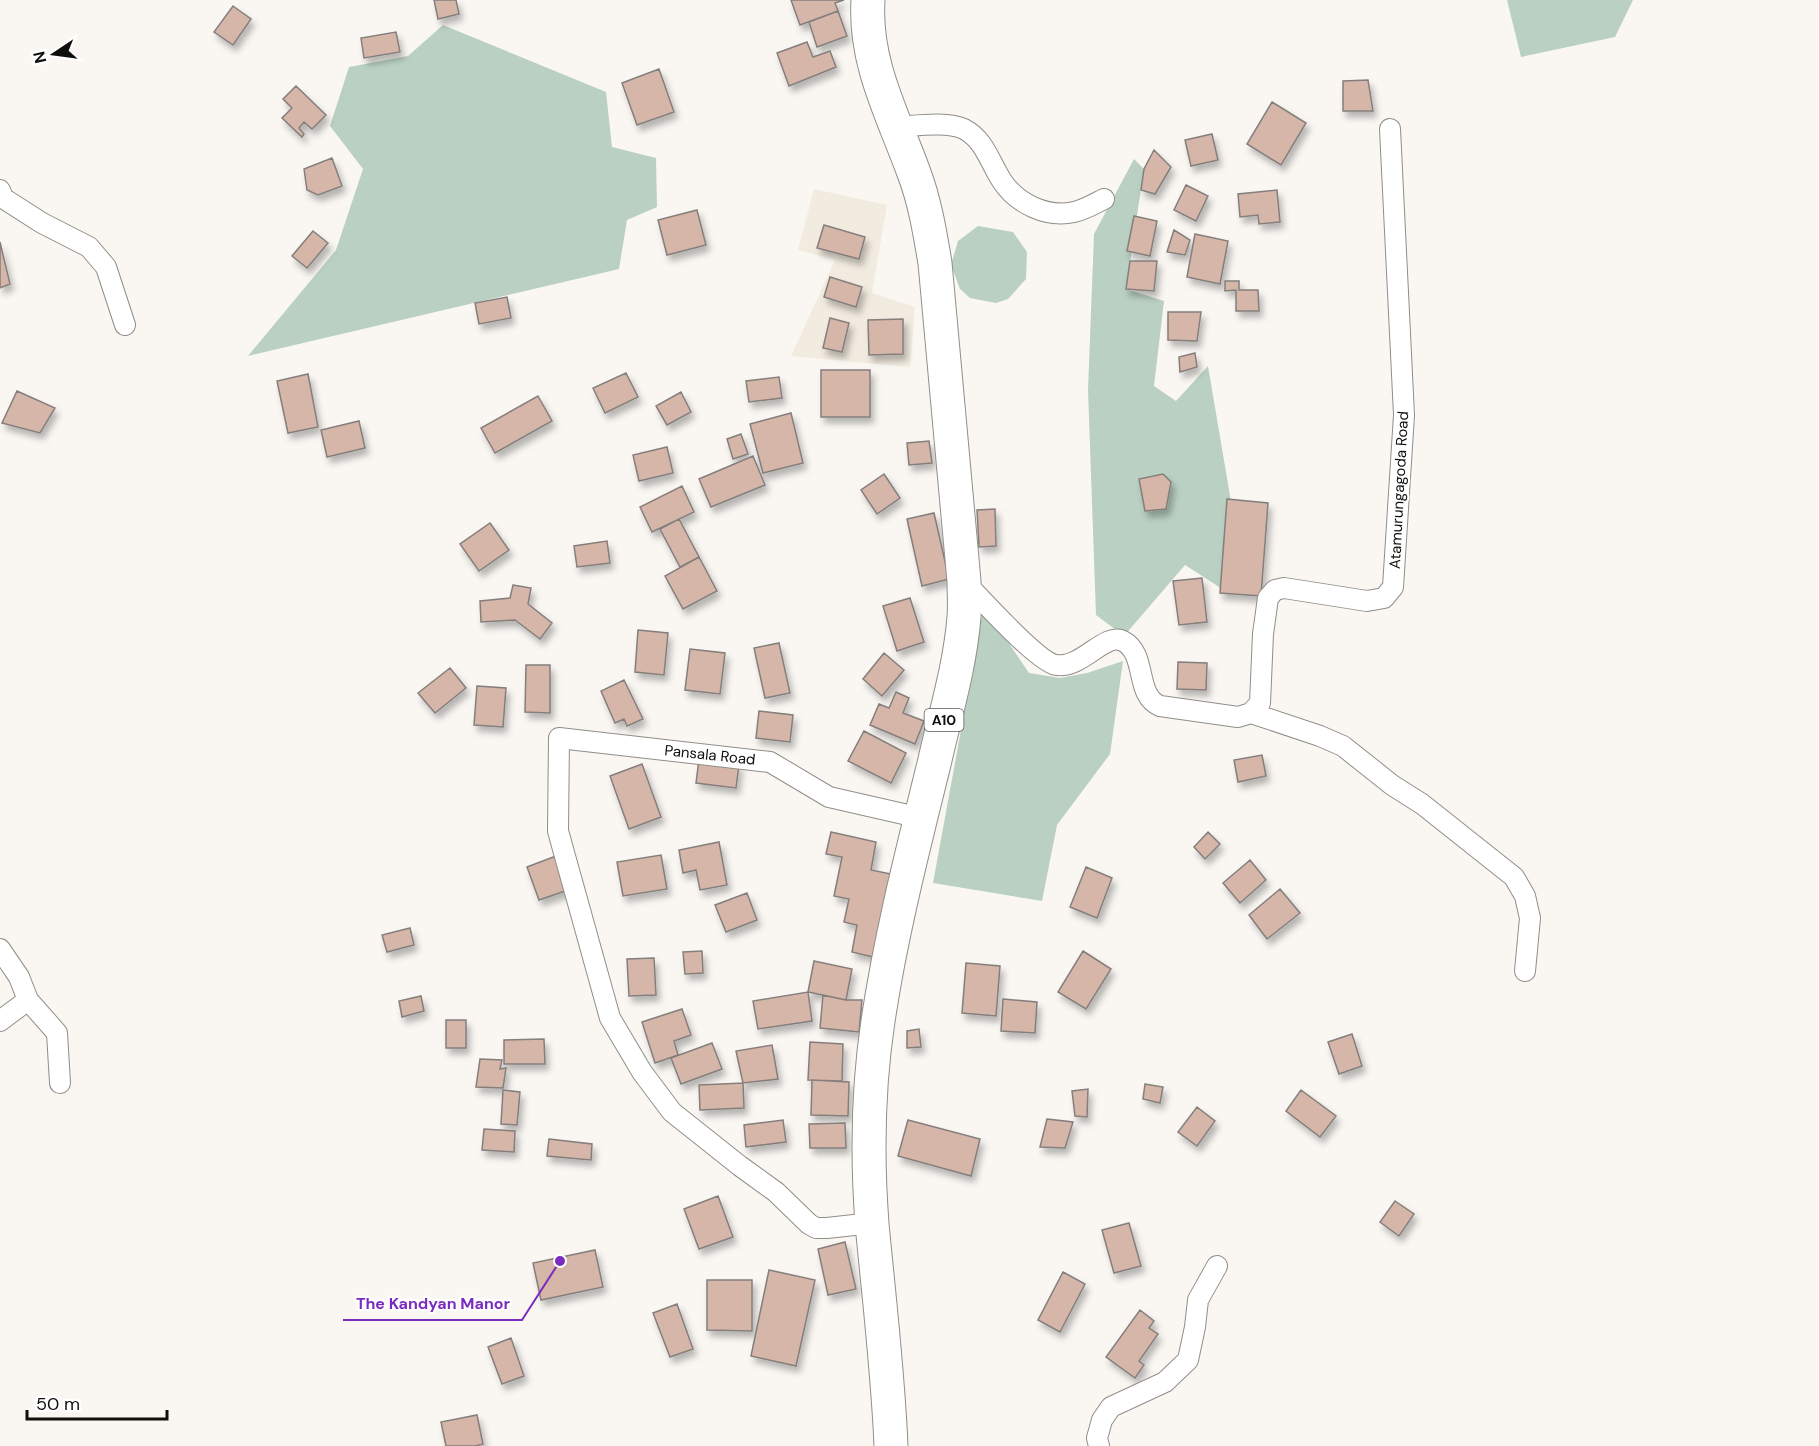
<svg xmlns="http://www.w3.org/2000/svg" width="1819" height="1446" viewBox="0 0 1819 1446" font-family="'DM Sans',sans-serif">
	<defs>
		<filter id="shadow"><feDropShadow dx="3.5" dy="6" stdDeviation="3" flood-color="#0004"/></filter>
	</defs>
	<rect width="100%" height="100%" fill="#faf7f3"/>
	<path fill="#f2ebe0" d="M814,189L887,205L872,293L915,307L910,367L791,356L835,260L798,250Z"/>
	<path fill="#b9d0c2" d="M1507,0H1633L1615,37L1521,57Z
		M443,25L606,92L612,147L656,158L657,207L627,220L619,269L248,356L336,250L363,169L330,126L349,67L408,56Z
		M1134,159L1144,169L1126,289L1164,301L1154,386L1176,401L1208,366L1236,531L1230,594L1185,565L1124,636L1096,615L1088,390L1094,234Z
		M978,226L1013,232L1027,252L1026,279L1008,299L996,303L970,298L960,289L951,265L958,241Z
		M982,615L1008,642L1029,673L1060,678L1087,673L1123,661L1110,754L1057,825L1042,901L933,883Z"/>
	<path fill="#d6b6a8" stroke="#847f7d" stroke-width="1.5" filter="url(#shadow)" d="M434,0H456L459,14L438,19Z
		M791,0H844L835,3L838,11L800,25Z
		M233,6L251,19L233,45L214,32Z
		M838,11L847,36L817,47L809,22Z
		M396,32L400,52L364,58L361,38Z
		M807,42L813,57L830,51L836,67L789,86L777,53Z
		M659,69L674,112L637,125L622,83Z
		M1368,80L1373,111H1343V81Z
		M296,86L326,115L312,129L304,122L299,128L304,134L302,137L282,118L292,108L283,99Z
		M1272,102L1306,123L1281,165L1247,144Z
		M1212,134L1218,160L1191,166L1185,140Z
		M1154,150L1171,167L1155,194L1141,190L1144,169Z
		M332,158L342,186L318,195L307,190L304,169Z
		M1186,185L1208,196L1196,221L1174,210Z
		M1277,190L1280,222L1259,224L1258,215L1240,217L1238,194Z
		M697,210L706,245L667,255L658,220Z
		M1134,216L1157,221L1150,256L1127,251Z
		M824,225L865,237L859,259L817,248Z
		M1174,230L1190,240L1185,255L1167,252Z
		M313,231L328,243L307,268L292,256Z
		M1195,234L1228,241L1220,284L1187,277Z
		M0,242L10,284L0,288Z
		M1130,261H1157L1154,291L1126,289Z
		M830,277L862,287L856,307L824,297Z
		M1225,281H1239V290H1258L1259,311H1236V290L1225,291Z
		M507,297L511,318L479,324L475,303Z
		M1168,312H1201L1197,341L1168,340Z
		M830,318L849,323L842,352L823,348Z
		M903,319V354L869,355L868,320Z
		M1195,353L1197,367L1180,372L1179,357Z
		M821,370H870V417H821Z
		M626,373L638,397L605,413L593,388Z
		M308,374L318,427L288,433L277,381Z
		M779,377L782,398L749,402L746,381Z
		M17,391L55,408L40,433L2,423Z
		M681,392L691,412L667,425L656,406Z
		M538,396L552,421L495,453L481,428Z
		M791,413L803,463L763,473L750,424Z
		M359,421L365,448L327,457L321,430Z
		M741,434L748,454L733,459L727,439Z
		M929,441L932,463L909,465L907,443Z
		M667,447L673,473L639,481L633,455Z
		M753,456L765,485L711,507L699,479Z
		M884,474L900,498L877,514L861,490Z
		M1163,474L1171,482L1166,509L1145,511L1139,479Z
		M682,486L694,512L652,532L640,507Z
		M1227,499L1268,503L1261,596L1220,593Z
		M995,509L996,546L979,547L977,510Z
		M934,513L949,579L922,586L907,519Z
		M679,519L699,557L680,567L660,529Z
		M490,523L509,550L479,571L460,544Z
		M607,541L610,563L577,567L574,546Z
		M699,557L717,591L683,609L665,576Z
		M1202,578L1207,622L1179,625L1173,581Z
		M513,585L531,588L528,604L552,623L540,639L515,620L481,622L480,601L510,598Z
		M910,598L924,642L897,651L883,606Z
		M638,630L668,633L664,675L635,672Z
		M779,643L790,693L765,698L754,648Z
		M690,649L725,653L720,694L685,690Z
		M884,653L904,670L882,696L863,679Z
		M1178,662L1207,663L1206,690L1177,689Z
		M526,665H550V713L525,712Z
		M450,668L466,688L435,713L418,693Z
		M624,680L643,719L627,726L624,719L615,723L601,691Z
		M477,686L506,688L503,727L474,725Z
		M896,692L909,698L903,713L924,721L915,744L870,725L879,704L889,708Z
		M759,711L793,715L790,742L756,738Z
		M864,731L906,753L891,783L848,761Z
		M1262,755L1266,776L1238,782L1234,760Z
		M699,759L739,765L736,788L696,783Z
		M642,764L661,817L629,829L610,776Z
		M831,832L876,842L871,870L891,874L873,957L852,952L857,925L844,922L849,899L834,896L842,857L826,854Z
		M1208,832L1220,844L1205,859L1194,847Z
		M719,842L727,885L700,890L696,870L683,873L679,850Z
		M661,855L667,889L623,896L617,862Z
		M556,856L568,890L539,900L527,867Z
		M1250,860L1266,880L1240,903L1223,883Z
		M1086,867L1112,878L1097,918L1070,907Z
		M1280,889L1300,913L1267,939L1249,915Z
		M747,893L757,920L726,932L715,905Z
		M410,928L414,945L387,952L382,935Z
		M702,951L703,973L685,974L683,952Z
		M1083,951L1111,969L1086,1009L1058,992Z
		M654,958L656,995L629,996L627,959Z
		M814,961L852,969L846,1000L808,992Z
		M966,963L1000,966L996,1016L962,1013Z
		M808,992L812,1021L758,1029L753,1001Z
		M823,995L846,1000H862L859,1032L820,1028Z
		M421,996L424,1011L402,1017L399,1001Z
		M1003,999L1037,1002L1035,1033L1001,1031Z
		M682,1009L691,1035L674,1041L678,1055L655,1063L642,1022Z
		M446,1020H466V1048H446Z
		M919,1029L921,1047L907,1048V1031Z
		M1352,1034L1362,1066L1339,1074L1328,1042Z
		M544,1039L545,1064H504V1040Z
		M810,1042L843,1044L842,1081L808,1080Z
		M712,1043L722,1069L681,1084L671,1058Z
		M772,1045L778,1079L743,1083L736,1051Z
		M480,1059L502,1060L500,1069L506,1068L503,1088L476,1087Z
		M812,1080L849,1082L848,1116L811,1115Z
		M743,1083L744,1108L700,1110L699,1085Z
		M1145,1084L1163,1087L1160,1103L1143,1099Z
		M1088,1089L1087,1117L1075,1116L1072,1091Z
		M503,1090L520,1092L517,1125L501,1124Z
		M1301,1090L1336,1116L1320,1137L1286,1111Z
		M1197,1107L1215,1121L1197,1146L1178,1132Z
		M1047,1119L1073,1122L1065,1148L1040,1147Z
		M783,1120L786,1142L746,1147L744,1125Z
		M908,1120L980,1139L971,1176L898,1156Z
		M845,1123L846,1148H810L809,1124Z
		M484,1129L515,1131L514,1152L482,1150Z
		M549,1139L592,1144L591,1160L547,1156Z
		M718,1196L733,1237L699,1249L684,1209Z
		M1395,1201L1414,1214L1399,1236L1380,1222Z
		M1129,1223L1141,1266L1114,1273L1102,1230Z
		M845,1242L856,1289L828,1295L818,1249Z
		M595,1250L603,1287L541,1300L533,1263Z
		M769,1270L815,1280L796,1366L751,1356Z
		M1063,1272L1085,1284L1060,1332L1038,1320Z
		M707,1280H752V1331L707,1330Z
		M677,1304L693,1349L670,1357L653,1313Z
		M1140,1310L1154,1321L1149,1328L1158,1334L1139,1361L1144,1365L1135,1378L1106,1357Z
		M511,1338L524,1376L502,1384L488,1347Z
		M477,1415L483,1444L475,1446H446L441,1422Z"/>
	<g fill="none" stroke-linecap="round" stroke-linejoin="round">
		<g stroke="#908e89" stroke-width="22">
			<path id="street" d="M896,127C915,126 947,121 964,129C985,140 990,163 1002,181C1017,204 1047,218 1074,212C1084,210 1094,204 1104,199
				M0,190L3,198L42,223L89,247L106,267L125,325
				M964,581C979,597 1038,662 1056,665C1082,669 1104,632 1123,641C1148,654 1134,695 1160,706L1238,717L1251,713L1260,703L1263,634L1268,598L1275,590L1284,588L1367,601L1384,598L1393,587L1404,415L1390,129
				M1251,713L1320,736L1343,746L1392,785L1422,804L1514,877L1525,896L1530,918L1525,971
				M0,949L19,977L28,1000L57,1033L60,1083
				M0,1021L28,1000
				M872,1223L827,1228H816L809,1224L776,1192L740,1166L672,1112L642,1072L610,1018L558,831L559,738L770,762L829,797L921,818
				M1099,1446L1097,1438L1102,1420L1111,1407L1165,1382L1188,1360L1195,1327L1198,1300L1217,1266"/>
		</g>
		<g stroke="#908e89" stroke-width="35">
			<path id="highway" d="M868,0C864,63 893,115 914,173C925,202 930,233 935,263L964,581C964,593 965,605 964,617C960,667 945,715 934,764C913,849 891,934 878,1021C868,1087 867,1157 872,1224C879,1298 888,1372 891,1446"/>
		</g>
		<use href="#street" stroke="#fff" stroke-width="20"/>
		<use href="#highway" stroke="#fff" stroke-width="33"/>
	</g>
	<g text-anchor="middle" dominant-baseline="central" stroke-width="4.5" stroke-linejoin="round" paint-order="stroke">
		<rect fill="#fff" stroke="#575756" stroke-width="1.5" x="924.5" y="709" width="39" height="22" rx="4.5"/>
		<g font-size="14" font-weight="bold" fill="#0f0f0d">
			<text x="944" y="720">A10</text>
		</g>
		<g font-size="15" fill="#0f0f0d" stroke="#fff">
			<text transform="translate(1399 490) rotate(-87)">Atamurungagoda Road</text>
			<text transform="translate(710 755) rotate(6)">Pansala Road</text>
		</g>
	</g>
	<path fill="none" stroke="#7b2cbf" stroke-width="2" d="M560 1261L522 1320H343"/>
	<circle fill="#7b2cbf" stroke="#fff" stroke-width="2" cx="560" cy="1261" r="6"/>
	<g font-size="16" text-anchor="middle" font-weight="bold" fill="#7b2cbf" stroke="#fff" stroke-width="4.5" stroke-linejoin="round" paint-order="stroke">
		<text x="433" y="1309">The Kandyan Manor</text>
	</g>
	<g transform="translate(54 54) rotate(257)" stroke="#ffffff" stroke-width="4.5" paint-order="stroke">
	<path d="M0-4.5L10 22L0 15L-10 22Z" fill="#0f0f0d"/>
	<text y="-9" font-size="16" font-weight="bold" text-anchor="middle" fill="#0f0f0d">N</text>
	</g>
	<path d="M27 1410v9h140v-9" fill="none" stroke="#0f0f0d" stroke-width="3"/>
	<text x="36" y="1410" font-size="18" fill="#0f0f0d" stroke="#ffffff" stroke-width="4.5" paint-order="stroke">50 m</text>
</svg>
